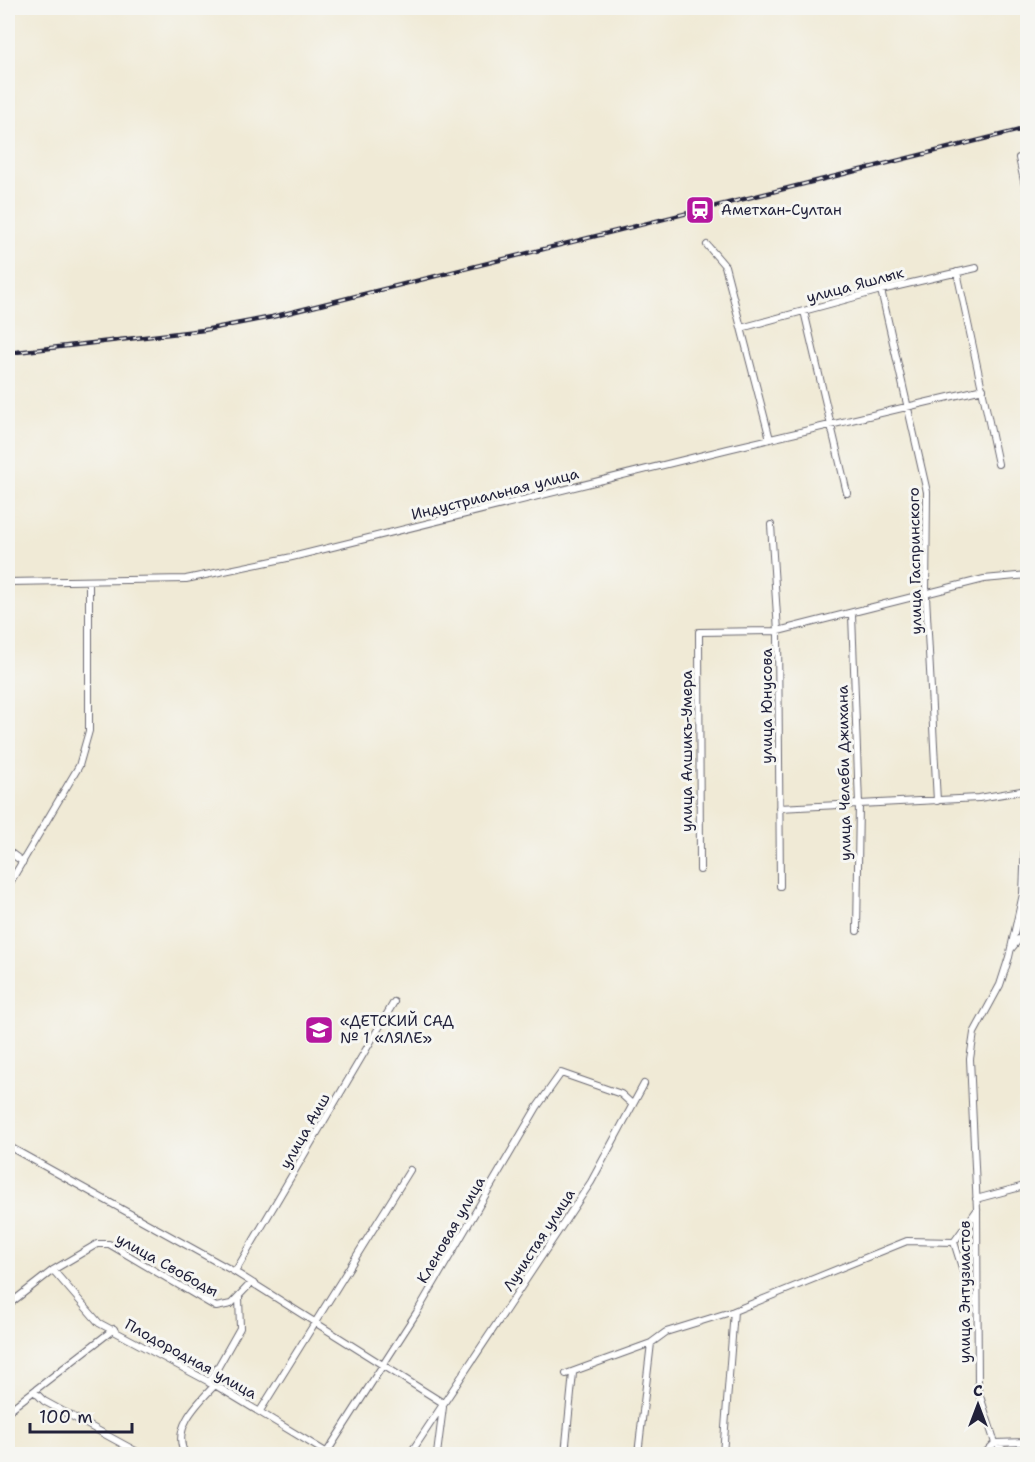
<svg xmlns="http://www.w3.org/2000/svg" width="1035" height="1462" viewBox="0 0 1035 1462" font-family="'Shantell Sans',sans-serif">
	<rect width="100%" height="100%" fill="#f6f6f2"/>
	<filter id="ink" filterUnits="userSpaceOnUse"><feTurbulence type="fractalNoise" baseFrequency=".0167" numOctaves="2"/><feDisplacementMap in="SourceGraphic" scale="12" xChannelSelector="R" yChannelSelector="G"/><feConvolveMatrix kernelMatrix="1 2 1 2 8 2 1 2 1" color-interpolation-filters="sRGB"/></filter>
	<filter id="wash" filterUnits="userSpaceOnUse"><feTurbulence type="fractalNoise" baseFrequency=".008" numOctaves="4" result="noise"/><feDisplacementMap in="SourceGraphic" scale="24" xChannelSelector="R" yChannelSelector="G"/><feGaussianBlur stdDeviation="1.35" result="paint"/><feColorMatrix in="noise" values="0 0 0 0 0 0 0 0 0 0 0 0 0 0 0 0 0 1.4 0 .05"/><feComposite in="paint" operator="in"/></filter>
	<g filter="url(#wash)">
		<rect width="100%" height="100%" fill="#f0ead6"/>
	</g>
	<g filter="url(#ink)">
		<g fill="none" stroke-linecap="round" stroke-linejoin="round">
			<g stroke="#6a6871" stroke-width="8">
				<path id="street" d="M1019,158L1028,199
					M707,245L725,266L770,439
					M957,272L998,464
					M881,290L927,492L926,596L937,801
					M804,311L847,493
					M741,328L881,290L976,268
					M771,525L778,631L780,886
					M8,582L186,579L292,557L728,449L983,389
					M852,615L859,804L857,931
					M779,808L979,798L1027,790
					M8,851L23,862
					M700,870L699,632L778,631L984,579L1028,575
					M8,886L79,766L89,731V581
					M1011,949L1028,928
					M8,1146L235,1272L443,1403
					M976,1199L1028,1185
					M954,1242L973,1303
					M53,1270L99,1323L215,1385L329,1454
					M235,1272L394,1002
					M8,1305L53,1270L97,1244H109L216,1307L231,1304L251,1283
					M566,1374L651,1343L666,1332L734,1311L907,1241L954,1242L977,1210
					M209,1383L240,1328L239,1297
					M34,1391L44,1401L141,1454
					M8,1411L114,1329
					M260,1411L410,1170
					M996,1443L1028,1442
					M327,1452L417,1312L537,1107L561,1073L621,1094L632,1104
					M185,1454C171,1428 198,1403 215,1385
					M410,1454L591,1182L644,1084
					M437,1454L443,1407
					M565,1454L573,1373
					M638,1454L651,1343
					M723,1454L734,1311
					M984,1454L995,1443
					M1008,1454L995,1443L978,1390L977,1210L970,1059L974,1033L1000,985L1009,957L1023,894L1028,766"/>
			</g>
			<use href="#street" stroke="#fff" stroke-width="6"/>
			<g stroke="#22223b" stroke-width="4.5">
				<path id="rail" d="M8,353L204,330L272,317L1028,128"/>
			</g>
			<use href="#rail" stroke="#f6f6f2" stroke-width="2" stroke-dasharray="7" stroke-linecap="butt"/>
		</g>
	</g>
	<defs>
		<g id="station-square" transform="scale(1.5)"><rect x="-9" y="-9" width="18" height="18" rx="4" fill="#b5179e" stroke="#f6f6f2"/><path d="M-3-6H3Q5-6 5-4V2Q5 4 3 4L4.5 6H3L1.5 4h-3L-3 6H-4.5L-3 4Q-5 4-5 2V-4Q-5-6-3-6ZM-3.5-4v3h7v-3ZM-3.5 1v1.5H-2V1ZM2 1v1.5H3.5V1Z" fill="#fff"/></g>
		<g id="school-square" transform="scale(1.5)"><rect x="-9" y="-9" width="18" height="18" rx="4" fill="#b5179e" stroke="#f6f6f2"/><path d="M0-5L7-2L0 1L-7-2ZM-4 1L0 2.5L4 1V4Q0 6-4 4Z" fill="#fff"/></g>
	</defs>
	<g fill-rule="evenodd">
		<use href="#station-square" x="700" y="210"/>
		<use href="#school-square" x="319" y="1030"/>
	</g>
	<g text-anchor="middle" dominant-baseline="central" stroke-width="6" stroke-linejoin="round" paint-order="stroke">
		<g font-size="15" fill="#22223b" stroke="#f6f6f2" text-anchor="start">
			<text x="721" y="210">Аметхан-Султан</text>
			<text x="340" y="1021">«ДЕТСКИЙ САД<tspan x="340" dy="17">№ 1 «ЛЯЛЕ»</tspan></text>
		</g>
		<g font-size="15" fill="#22223b" stroke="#f6f6f2">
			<text transform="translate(855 285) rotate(-15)">улица Яшлык</text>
			<text transform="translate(495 494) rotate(-14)">Индустриальная улица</text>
			<text transform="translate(915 561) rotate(-91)">улица Гаспринского</text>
			<text transform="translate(767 706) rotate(-90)">улица Юнусова</text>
			<text transform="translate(687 751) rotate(-90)">улица Алшикъ-Умера</text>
			<text transform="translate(844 773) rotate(-91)">улица Челеби Джихана</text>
			<text transform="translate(305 1131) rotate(-60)">улица Аиш</text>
			<text transform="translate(451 1230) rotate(-60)">Кленовая улица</text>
			<text transform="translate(539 1240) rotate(-57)">Лучистая улица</text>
			<text transform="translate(167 1265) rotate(29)">улица Свободы</text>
			<text transform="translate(965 1292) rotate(-90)">улица Энтузиастов</text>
			<text transform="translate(191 1359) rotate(29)">Плодородная улица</text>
		</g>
	</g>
	<rect width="1035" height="1462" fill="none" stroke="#f6f6f2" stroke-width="30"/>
	<g transform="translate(978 1405)" stroke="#f6f6f2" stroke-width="4.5" paint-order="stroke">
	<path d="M0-4.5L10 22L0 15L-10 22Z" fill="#22223b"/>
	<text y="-9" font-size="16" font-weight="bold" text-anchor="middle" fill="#22223b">С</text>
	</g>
	<path d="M30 1423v9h102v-9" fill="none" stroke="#22223b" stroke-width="3"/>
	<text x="39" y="1423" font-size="18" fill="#22223b" stroke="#f6f6f2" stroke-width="4.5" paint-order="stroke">100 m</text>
</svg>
